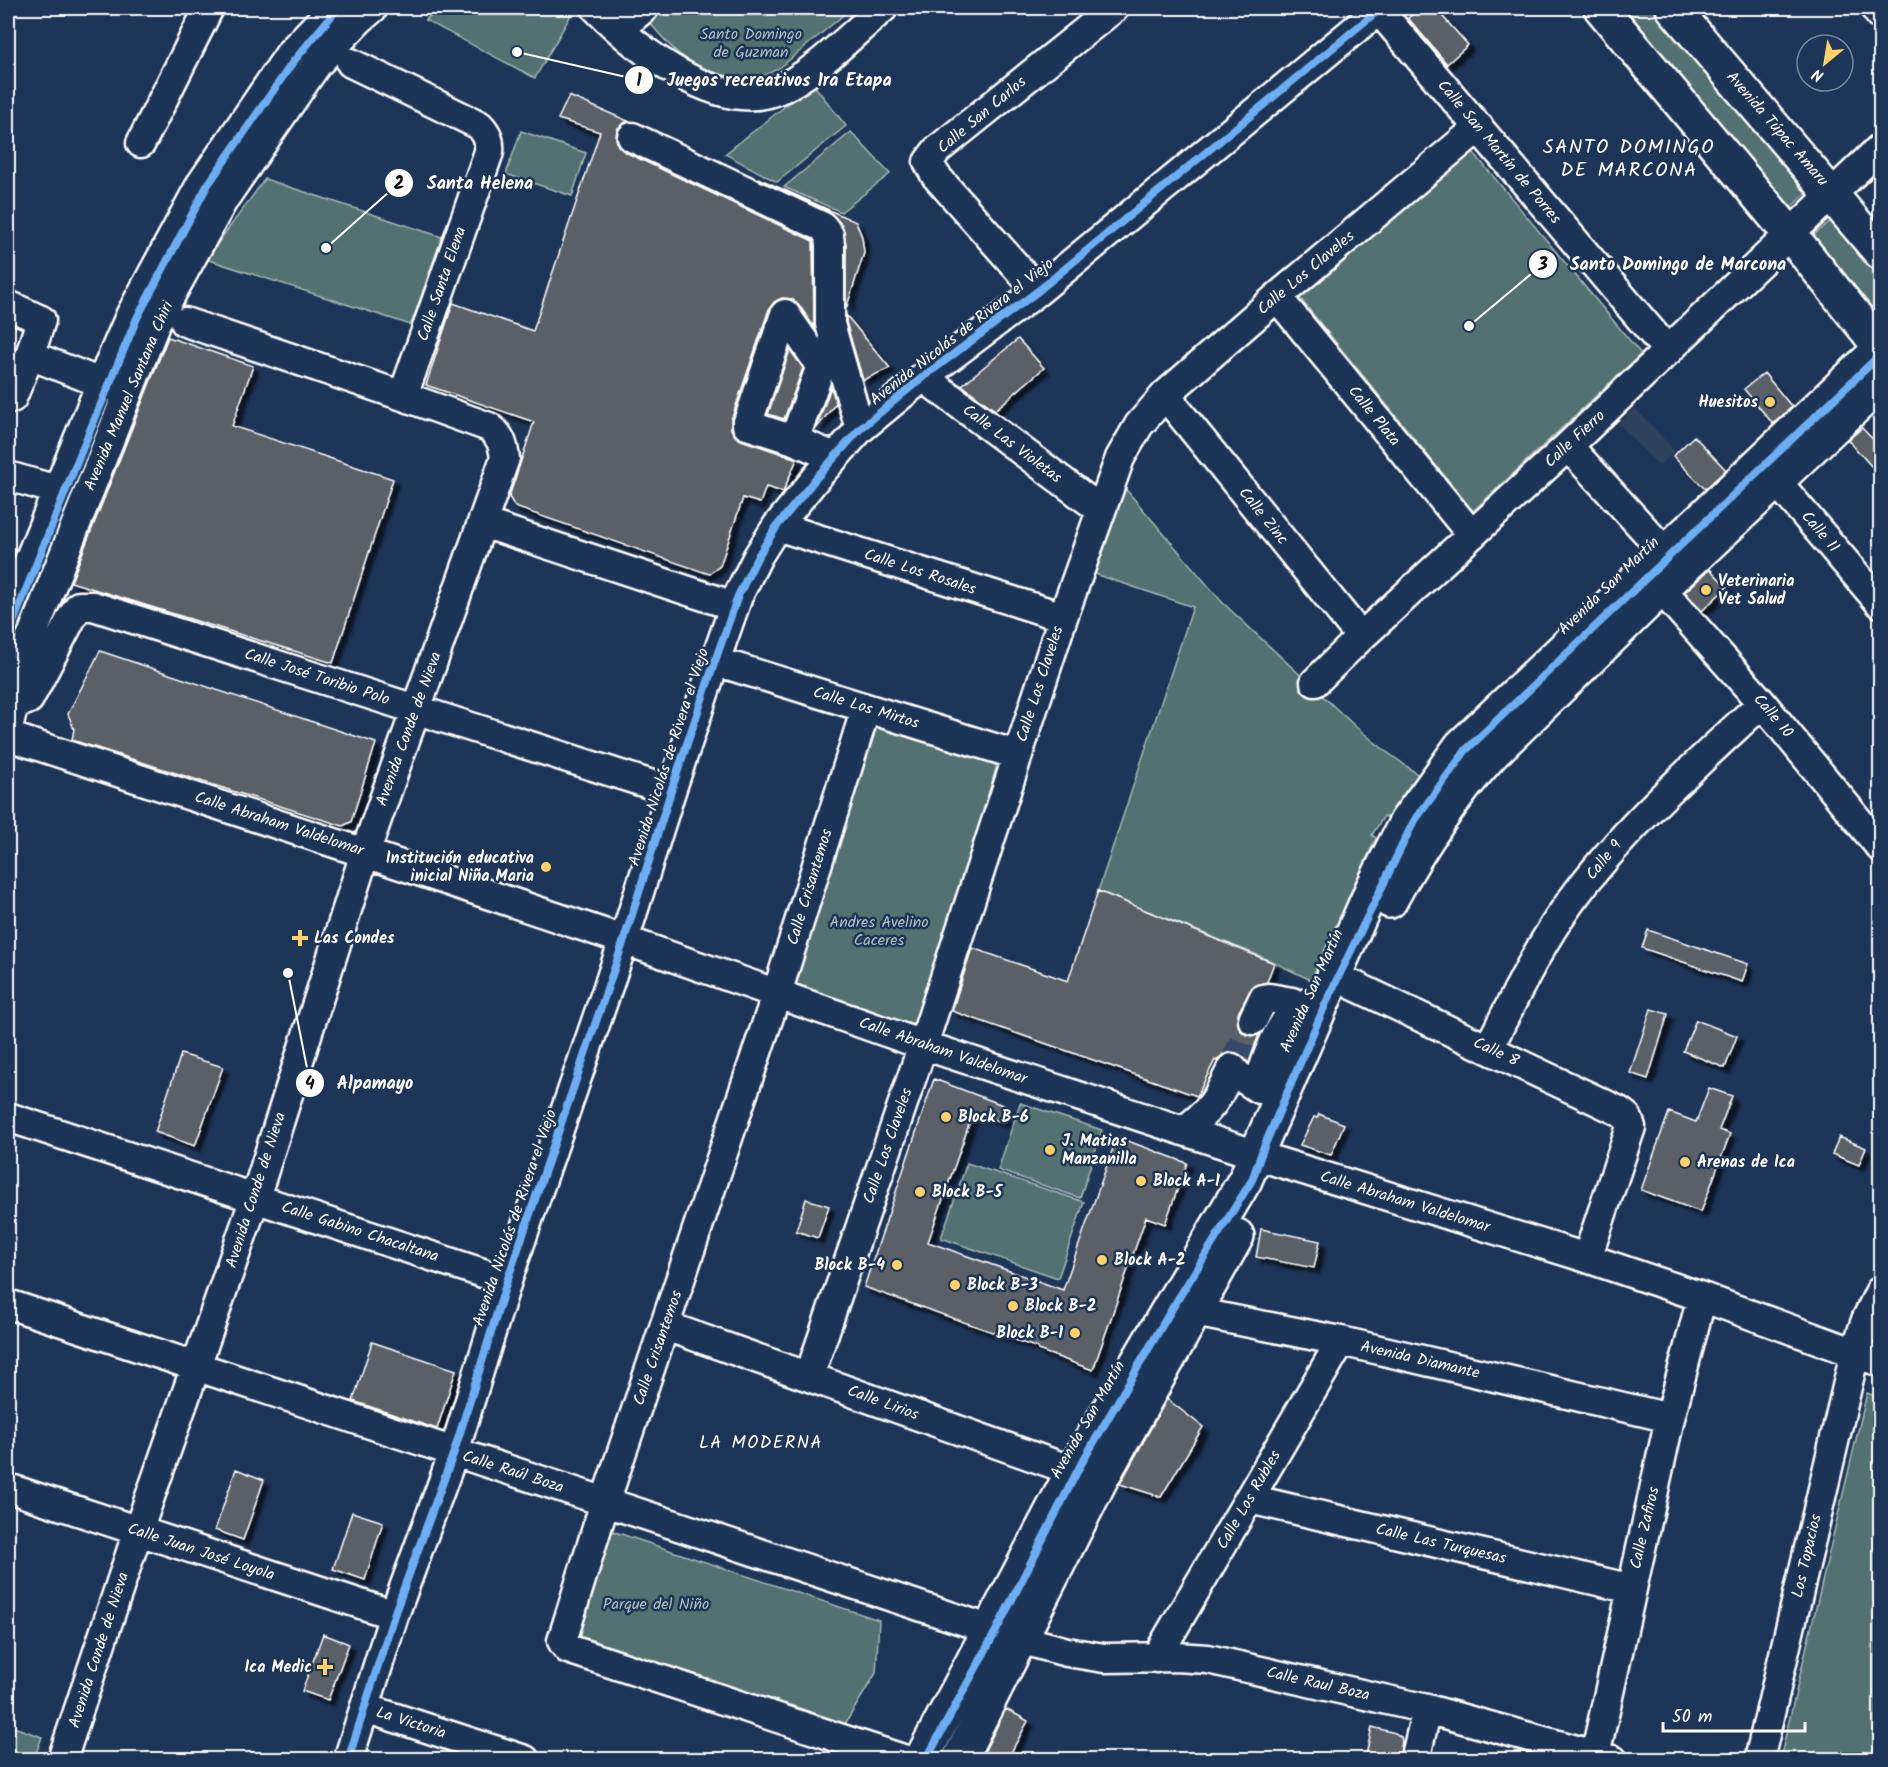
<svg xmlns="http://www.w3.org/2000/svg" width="1888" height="1767" viewBox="0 0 1888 1767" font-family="Kalam,sans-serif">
	<defs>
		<filter id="shadow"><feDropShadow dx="5.5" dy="5.5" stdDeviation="1.5" flood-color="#0009"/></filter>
	</defs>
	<rect width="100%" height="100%" fill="#1d3557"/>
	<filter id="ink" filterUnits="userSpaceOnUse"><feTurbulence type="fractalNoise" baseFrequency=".0167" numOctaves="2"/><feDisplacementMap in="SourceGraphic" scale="12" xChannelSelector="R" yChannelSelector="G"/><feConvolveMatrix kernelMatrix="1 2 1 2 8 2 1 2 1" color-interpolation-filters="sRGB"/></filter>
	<g filter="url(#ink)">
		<path fill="#2f425c" d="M1635,408L1675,451L1659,466L1618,424Z"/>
		<path fill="#537170" stroke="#a9b8b8" stroke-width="1.5" d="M441,8H575L535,78L425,20Z
			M667,8H852L782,66C773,72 764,77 752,78C729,79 695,68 678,53C667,44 658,32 649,22Z
			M1613,8H1662L1812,188L1785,213Z
			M813,84L846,126L777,182L725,154Z
			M521,131L586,153L572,196L506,174Z
			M851,132L890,174L841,212L784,187Z
			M1473,152L1641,354L1473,511L1299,297Z
			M265,179L442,237L411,325L206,259Z
			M1835,217L1880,273V328L1808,240Z
			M1123,486L1222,602L1356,727L1387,752L1420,776L1391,819L1384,816L1372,835L1376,838L1311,980L1260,956L1098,891L1193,607L1095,574Z
			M874,726L997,765L919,1028L793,983Z
			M1020,1103L1102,1130L1080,1198L998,1170Z
			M967,1163L1084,1202L1058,1278L941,1238Z
			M1867,1393L1880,1398V1759H1780Z
			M612,1531L879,1620L876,1673L845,1724L577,1639Z
			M8,1725L42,1737L34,1759H8Z"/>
		<path fill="#5a6066" stroke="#fff" stroke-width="1.5" filter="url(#shadow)" d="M1421,8H1435L1468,45L1447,64L1408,18Z
			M569,96L628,121L622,124L617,129L616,138L618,146L625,152L813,241L814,327L799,305L792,299L782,298L774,302L769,309L731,420V429L735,436L741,440L797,459L783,492L766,487L760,503L743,498L720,566L709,574L515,507L509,497L534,422L426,385L453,303L533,331L600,132L558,119Z
			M758,178L856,222L862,237L864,253L846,309V244L842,225L830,212Z
			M846,315L890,368L863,380L846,322Z
			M168,337L253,366L232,426L393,479L333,663L71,582Z
			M1018,339L1044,368L995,410L962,385Z
			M790,350L803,368L784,419L768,414Z
			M1764,373L1792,407L1773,424L1744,389Z
			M831,387L836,403L816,429Z
			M1862,428L1881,448V477L1848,440Z
			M1694,436L1726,470L1705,489L1673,456Z
			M1710,569L1727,587L1702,611L1685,592Z
			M100,651L376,743L351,822L343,826L72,740L74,729L68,714Z
			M1098,891L1274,963L1267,982L1253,986L1238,1013L1237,1022L1240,1030L1246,1035L1254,1036L1259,1035L1248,1062L1237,1052H1229L1223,1054L1217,1061L1215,1060L1197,1096L952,1011L972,948L1068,981Z
			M1648,930L1748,964L1742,982L1642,948Z
			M1651,1009L1668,1014L1648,1079L1630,1073Z
			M1696,1020L1737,1036L1725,1068L1683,1051Z
			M181,1054L223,1067L195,1146L155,1132Z
			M934,1079L1008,1107L1002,1122L973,1113L928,1242L1063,1290L1117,1137L1187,1163L1165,1224L1146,1217L1093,1370L1038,1350V1348L864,1287Z
			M1709,1088L1732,1096L1719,1130L1730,1134L1701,1212L1641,1190L1669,1112L1696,1122Z
			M1319,1114L1344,1124L1331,1155L1300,1145L1314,1117L1317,1118Z
			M1839,1137L1866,1148L1859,1165L1832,1154Z
			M806,1199L829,1206L818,1238L796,1231Z
			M1261,1229L1320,1241L1314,1268L1256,1257Z
			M372,1342L456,1370L437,1429L353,1401Z
			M1167,1399L1203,1427L1161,1497L1120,1484Z
			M236,1469L264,1480L243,1540L215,1530Z
			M352,1512L383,1522L365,1580L333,1569Z
			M323,1634L349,1644L328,1700L302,1691Z
			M1006,1709L1028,1721L1007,1760H980Z
			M1372,1727L1395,1733L1401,1737L1402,1741L1399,1760H1365Z"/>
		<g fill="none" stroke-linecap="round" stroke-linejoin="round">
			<path stroke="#344968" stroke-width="28" stroke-dasharray="28 14" stroke-linecap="butt" d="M1232,1068L1253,1020"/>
			<g stroke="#fff" stroke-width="33">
				<path id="minor" d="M596,8C634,47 716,113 775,91C812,77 853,33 883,8
					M1377,8L1668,351
					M1875,8L1880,15
					M619,29L644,8
					M351,63L479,125C487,133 490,140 489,152L403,396
					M632,137L823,227L829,235L830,246V324L860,429
					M141,143L209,8
					M1038,291L936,176L928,162L937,150L1114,8
					M1277,297L1472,535
					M8,305L41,320L30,355L12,398L8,397
					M30,355L101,383L118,387
					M923,377L1101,510
					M1165,395L1361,637
					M794,440L821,366L785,314L747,425L794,440L834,457
					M1568,446L1665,552
					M1762,464L1880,603
					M8,476L57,490
					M483,523L734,606
					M777,526L1063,617
					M1661,589L1762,703L1880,847
					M8,612L101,383L130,316L201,184L291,52L333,8
					M715,661L1017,755
					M1315,682L1361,637L1568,446L1880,148
					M17,704L29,699L72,617L79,606H93L671,791
					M866,708L777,993L605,1502L562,1641L568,1649L906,1760
					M8,728L29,643L156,322L224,199L317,64L359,20L373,8
					M8,736L365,853L624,940L923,1045L1278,1162L1587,1258L1702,1297L1880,1362
					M1353,985L1619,1111L1627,1117L1631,1127L1587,1258
					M1253,1020L1263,999L1269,998L1292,1002
					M1488,1049C1514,999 1538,946 1571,901C1626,826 1695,766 1762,703
					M8,1117L507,1281
					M1183,1131C1212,1110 1217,1099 1232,1068L1238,1075L1259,1089C1262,1065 1280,1020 1300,1006C1306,1002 1315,1001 1322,999
					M8,1304L1019,1639L1067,1652L1104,1658L1176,1657L1208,1659L1427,1709L1613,1760
					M1174,1308L1341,1341L1670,1418
					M666,1326L1093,1478
					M809,1377L923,1045L1063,617L1120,458L1139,425L1165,395L1277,297L1479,127
					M8,1488L394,1615
					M1250,1499L1632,1589
					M1156,1658L1341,1341
					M365,1708L525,1760
					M62,1760L138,1531L255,1198L365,853L505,458C503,444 501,436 489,427L403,396L185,322
					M348,1760L394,1615L454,1452L507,1281L624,940L671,791L715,661L738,596L758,556L777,526L817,477L860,429L923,377L1038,291L1381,8
					M1415,1760L1427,1709
					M1594,1760L1670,1418L1702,1297
					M1759,1760L1855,1353L1866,1320L1880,1291"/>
			</g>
			<g stroke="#fff" stroke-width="38">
				<path id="major" d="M1601,8L1789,233L1880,347
					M1673,8L1880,252
					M1390,901C1419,848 1450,800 1491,755L1661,589L1880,384
					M921,1760L1073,1471L1245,1180L1373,887L1406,822L1461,746L1880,349
					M959,1760L1100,1481L1237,1236"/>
			</g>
			<use href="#minor" stroke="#1d3557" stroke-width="28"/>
			<use href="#major" stroke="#1d3557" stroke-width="33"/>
			<g stroke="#1d3557" stroke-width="11">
				<path id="cycleway" d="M8,635L83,447L137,318L207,186L293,62L338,8
					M348,1760L394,1615L454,1452L507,1281L624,940L671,791L715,661L738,596L758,556L777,526L817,477L860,429L923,377L1038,291L1381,8
					M926,1760L997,1629L1080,1466L1173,1307L1252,1180L1263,1149L1329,996L1413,823L1466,750L1880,355"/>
			</g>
			<use href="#cycleway" stroke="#6dadf4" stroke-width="8"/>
		</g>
	</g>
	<g fill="#ffd166" stroke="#1d3557" stroke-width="2">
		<circle cx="1770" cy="402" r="6"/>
		<circle cx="1706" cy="590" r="6"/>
		<circle cx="546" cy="867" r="6"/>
		<path d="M297 929h6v6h6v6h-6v6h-6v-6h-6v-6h6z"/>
		<circle cx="946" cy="1117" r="6"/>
		<circle cx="1050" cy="1150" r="6"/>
		<circle cx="1685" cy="1162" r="6"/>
		<circle cx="1141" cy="1181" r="6"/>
		<circle cx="920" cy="1192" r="6"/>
		<circle cx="1102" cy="1260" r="6"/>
		<circle cx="897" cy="1265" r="6"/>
		<circle cx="955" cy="1285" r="6"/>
		<circle cx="1013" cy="1306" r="6"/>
		<circle cx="1075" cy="1333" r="6"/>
		<path d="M322 1658h6v6h6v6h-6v6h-6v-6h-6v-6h6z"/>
	</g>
	<g text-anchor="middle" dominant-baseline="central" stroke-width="5" stroke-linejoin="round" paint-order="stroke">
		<g font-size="16" fill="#b2bfbf" stroke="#1d3557">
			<text x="751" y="34">Santo Domingo<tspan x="751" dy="18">de Guzman</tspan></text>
			<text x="879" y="922">Andres Avelino<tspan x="879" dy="18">Caceres</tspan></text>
			<text x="656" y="1604">Parque del Niño</text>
		</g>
		<g font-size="16" fill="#fff" stroke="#1d3557">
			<text transform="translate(982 115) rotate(-40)">Calle San Carlos</text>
			<text transform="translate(1777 129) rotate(49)">Avenida Túpac Amaru</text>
			<text transform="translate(1499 152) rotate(50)">Calle San Martín de Porres</text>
			<text transform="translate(1306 273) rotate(-40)">Calle Los Claveles</text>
			<text transform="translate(442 284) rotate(-71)">Calle Santa Elena</text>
			<text transform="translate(962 332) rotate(-38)">Avenida Nicolás de Rivera el Viejo</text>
			<text transform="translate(129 396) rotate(-67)">Avenida Manuel Santana Chiri</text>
			<text transform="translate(1374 416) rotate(51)">Calle Plata</text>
			<text transform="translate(1575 439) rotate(-43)">Calle Fierro</text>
			<text transform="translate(1012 444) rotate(37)">Calle Las Violetas</text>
			<text transform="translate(1263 516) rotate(51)">Calle Zinc</text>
			<text transform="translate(1820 532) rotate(49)">Calle 11</text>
			<text transform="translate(920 572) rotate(18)">Calle Los Rosales</text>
			<text transform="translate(1609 586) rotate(-44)">Avenida San Martín</text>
			<text transform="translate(317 677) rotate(18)">Calle José Toribio Polo</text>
			<text transform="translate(1040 684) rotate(-72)">Calle Los Claveles</text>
			<text transform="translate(866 708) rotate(17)">Calle Los Mirtos</text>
			<text transform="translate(1773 716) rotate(50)">Calle 10</text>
			<text transform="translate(409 729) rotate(-70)">Avenida Conde de Nieva</text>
			<text transform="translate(669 757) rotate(-72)">Avenida Nicolás de Rivera el Viejo</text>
			<text transform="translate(279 824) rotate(18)">Calle Abraham Valdelomar</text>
			<text transform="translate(1604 860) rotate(-51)">Calle 9</text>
			<text transform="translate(810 887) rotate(-73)">Calle Crisantemos</text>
			<text transform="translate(1312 991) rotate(-66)">Avenida San Martín</text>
			<text transform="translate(943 1051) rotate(19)">Calle Abraham Valdelomar</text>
			<text transform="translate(1496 1052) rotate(25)">Calle 8</text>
			<text transform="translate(888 1146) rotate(-71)">Calle Los Claveles</text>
			<text transform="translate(256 1190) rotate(-72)">Avenida Conde de Nieva</text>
			<text transform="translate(1405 1202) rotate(17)">Calle Abraham Valdelomar</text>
			<text transform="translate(515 1218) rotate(-71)">Avenida Nicolás de Rivera el Viejo</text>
			<text transform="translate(360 1232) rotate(18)">Calle Gabino Chacaltana</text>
			<text transform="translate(658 1348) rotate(-71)">Calle Crisantemos</text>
			<text transform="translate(1420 1360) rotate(13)">Avenida Diamante</text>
			<text transform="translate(883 1403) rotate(20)">Calle Lirios</text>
			<text transform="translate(1088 1420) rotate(-60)">Avenida San Martín</text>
			<text transform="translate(513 1472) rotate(18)">Calle Raúl Boza</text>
			<text transform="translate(1249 1500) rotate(-60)">Calle Los Rubles</text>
			<text transform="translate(1645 1528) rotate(-77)">Calle Zafiros</text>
			<text transform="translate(1441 1544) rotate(13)">Calle Las Turquesas</text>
			<text transform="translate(201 1552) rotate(18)">Calle Juan José Loyola</text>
			<text transform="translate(1807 1556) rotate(-77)">Los Topacios</text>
			<text transform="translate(99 1650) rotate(-72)">Avenida Conde de Nieva</text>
			<text transform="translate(1318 1684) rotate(13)">Calle Raul Boza</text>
			<text transform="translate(411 1723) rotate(18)">La Victoria</text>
		</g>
		<g font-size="16" font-weight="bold" fill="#fff" stroke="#1d3557" text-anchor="start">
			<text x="1758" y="402" text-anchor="end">Huesitos</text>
			<text x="1718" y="581">Veterinaria<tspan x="1718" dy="18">Vet Salud</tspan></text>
			<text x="534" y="858" text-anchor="end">Institución educativa<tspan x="534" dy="18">inicial Niña Maria</tspan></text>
			<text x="314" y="938">Las Condes</text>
			<text x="958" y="1117">Block B-6</text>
			<text x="1062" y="1141">J. Matias<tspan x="1062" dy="18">Manzanilla</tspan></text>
			<text x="1697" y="1162">Arenas de Ica</text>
			<text x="1153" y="1181">Block A-1</text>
			<text x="932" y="1192">Block B-5</text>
			<text x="1114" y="1260">Block A-2</text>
			<text x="885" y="1265" text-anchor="end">Block B-4</text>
			<text x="967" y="1285">Block B-3</text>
			<text x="1025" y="1306">Block B-2</text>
			<text x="1063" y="1333" text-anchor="end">Block B-1</text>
			<text x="312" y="1667" text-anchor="end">Ica Medic</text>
		</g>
		<g font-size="18" letter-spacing="1.5" fill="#fff" stroke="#1d3557">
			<text x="761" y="1443">LA MODERNA</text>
		</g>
		<g font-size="20" letter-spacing="1.5" fill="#fff" stroke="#1d3557">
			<text x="1629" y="148">SANTO DOMINGO<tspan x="1629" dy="23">DE MARCONA</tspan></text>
		</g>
	</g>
	<path fill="none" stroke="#fff" stroke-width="2" d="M517 52L639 80M326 248L399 183M1469 326L1543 264M288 973L310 1083"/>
	<g fill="#fff" stroke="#1d3557" stroke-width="2">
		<circle cx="517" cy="52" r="6"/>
		<circle cx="326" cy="248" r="6"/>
		<circle cx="1469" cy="326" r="6"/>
		<circle cx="288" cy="973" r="6"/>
		<circle cx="639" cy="80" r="15"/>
		<circle cx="399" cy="183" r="15"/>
		<circle cx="1543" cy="264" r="15"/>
		<circle cx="310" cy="1083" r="15"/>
	</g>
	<g font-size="18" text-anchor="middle" font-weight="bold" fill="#111">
		<text x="639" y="86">1</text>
		<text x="399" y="189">2</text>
		<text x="1543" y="270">3</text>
		<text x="310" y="1089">4</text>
	</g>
	<g font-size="18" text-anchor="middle" font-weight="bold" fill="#fff" stroke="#1d3557" stroke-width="5" stroke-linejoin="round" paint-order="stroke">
		<text x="779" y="86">Juegos recreativos 1ra Etapa</text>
		<text x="480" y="189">Santa Helena</text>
		<text x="1678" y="270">Santo Domingo de Marcona</text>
		<text x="375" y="1089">Alpamayo</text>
	</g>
	<rect width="1888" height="1767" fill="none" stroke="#1d3557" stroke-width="30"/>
	<rect x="15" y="15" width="1858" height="1737" fill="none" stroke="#fff" stroke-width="2" filter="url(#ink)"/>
	<g transform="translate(1825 63) rotate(210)"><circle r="28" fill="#1d3557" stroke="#77869a" stroke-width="1.5"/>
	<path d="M0-4.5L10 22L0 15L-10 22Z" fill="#ffd166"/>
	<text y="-9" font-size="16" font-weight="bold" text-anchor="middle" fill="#ffffff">N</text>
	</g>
	<path d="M1663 1722v9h142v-9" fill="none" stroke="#ffffff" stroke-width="3"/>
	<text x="1672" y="1722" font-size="18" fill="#ffffff" stroke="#1d3557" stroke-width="4.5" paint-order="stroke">50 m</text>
</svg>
